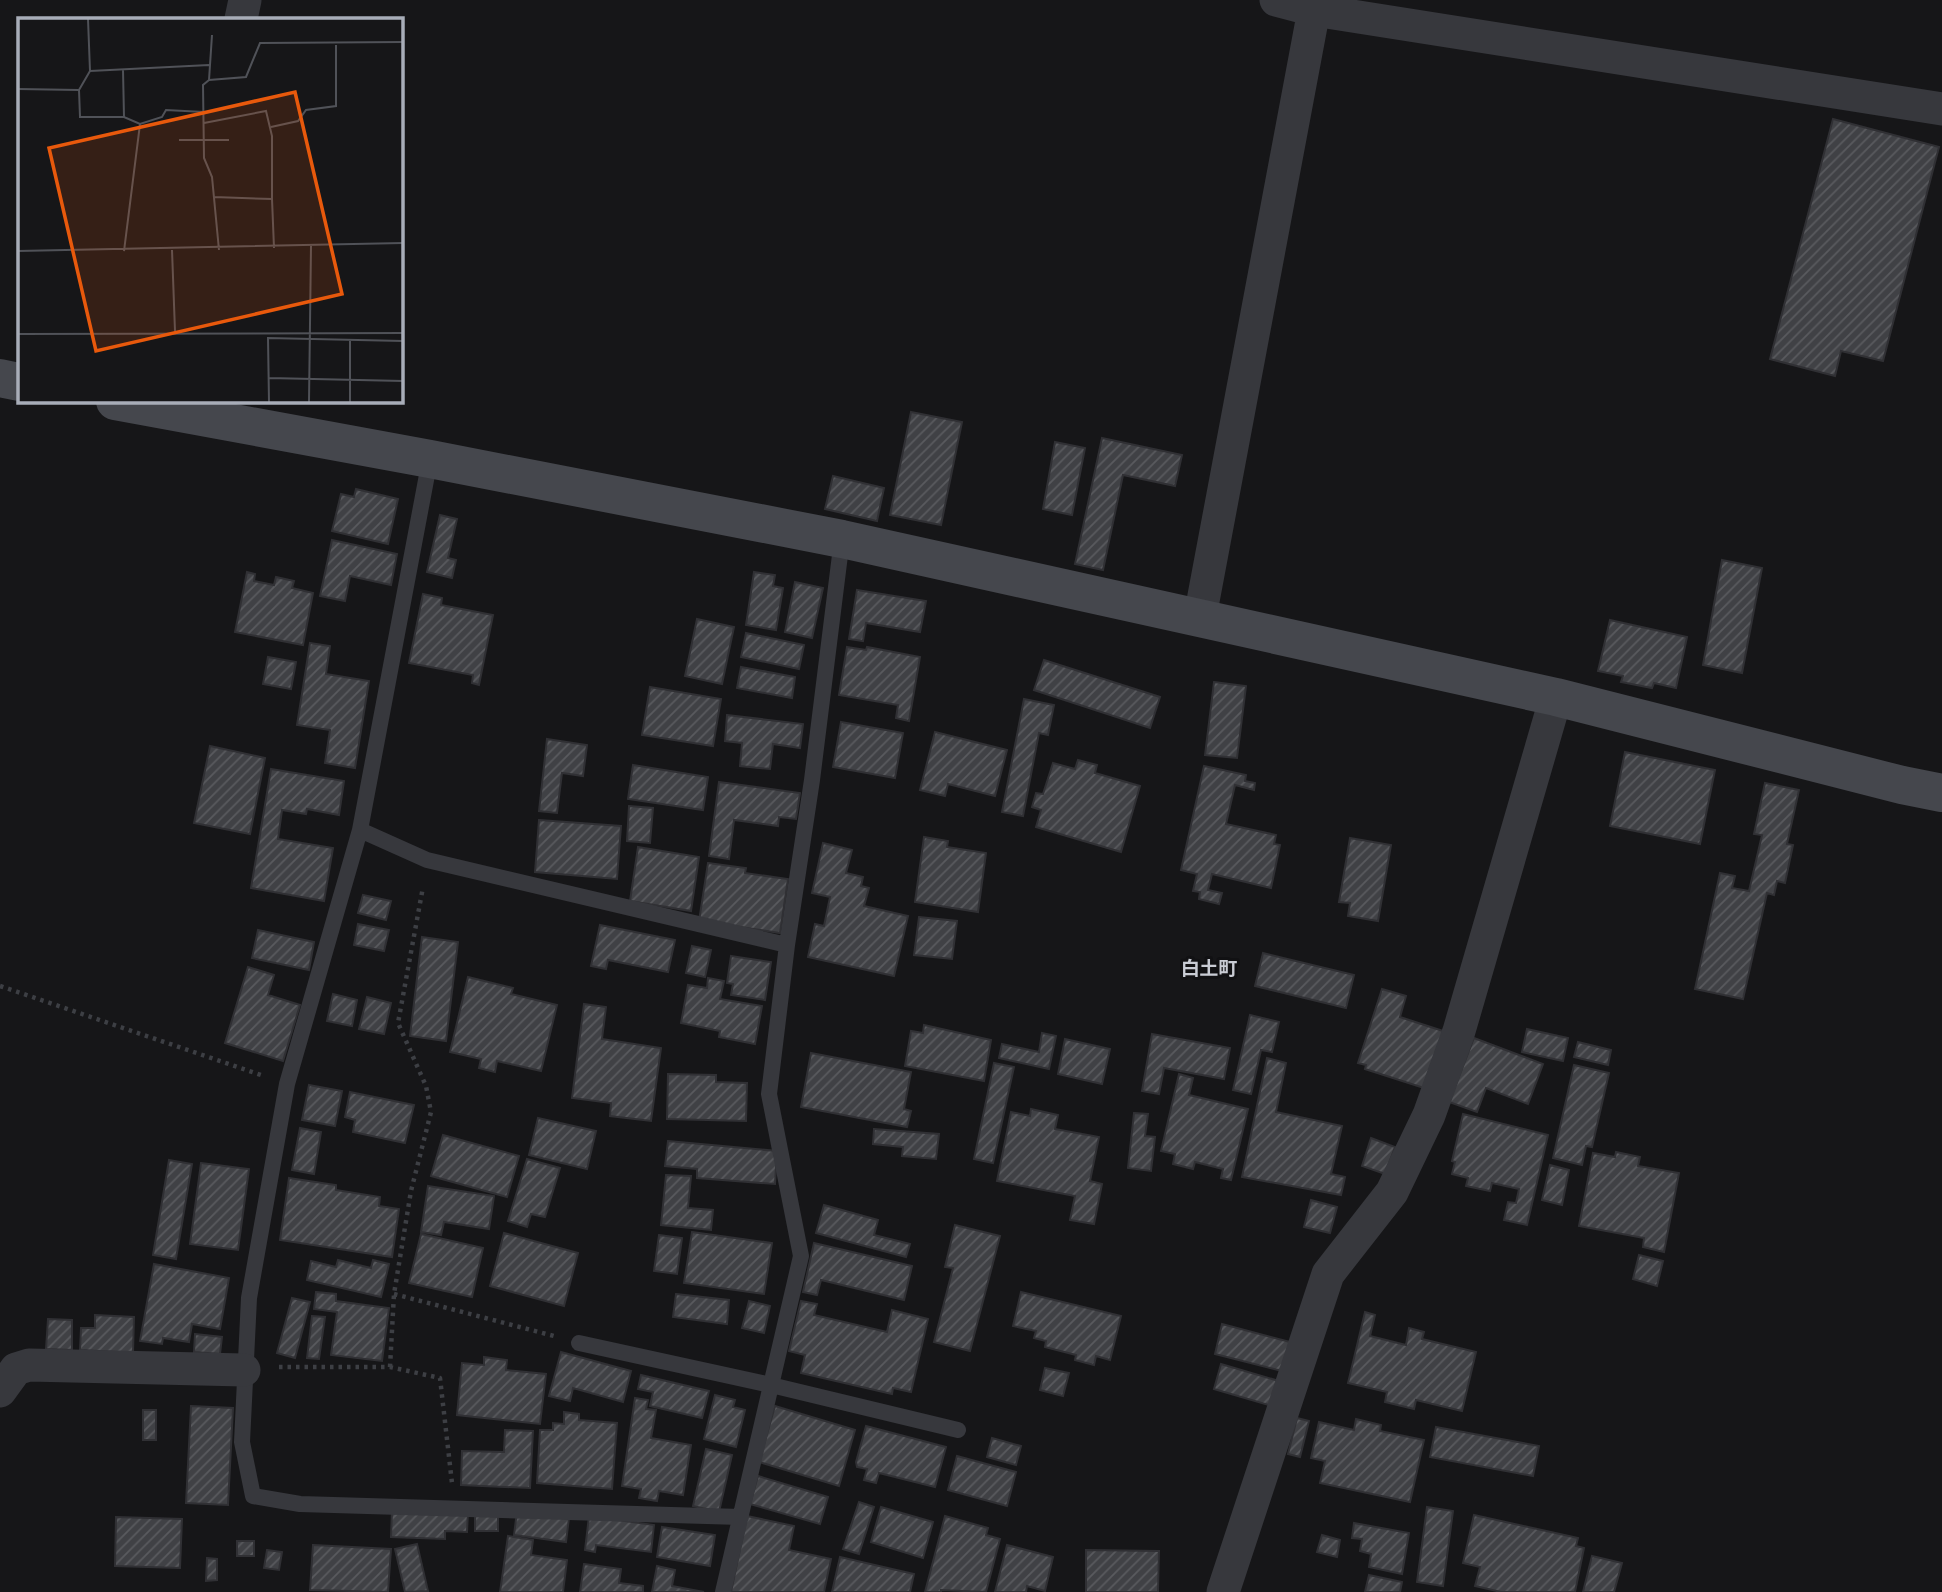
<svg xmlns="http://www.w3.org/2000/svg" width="1942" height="1592" viewBox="0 0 1942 1592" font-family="'Noto Sans','Noto Sans JP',sans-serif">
	<defs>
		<pattern id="building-hatch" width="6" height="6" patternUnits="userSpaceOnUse" patternTransform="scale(1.75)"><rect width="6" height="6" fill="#404145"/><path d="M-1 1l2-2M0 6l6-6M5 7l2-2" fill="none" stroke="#595a5e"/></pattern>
	</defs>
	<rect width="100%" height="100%" fill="#161618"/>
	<path fill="url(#building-hatch)" stroke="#303034" stroke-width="2" d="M1833,119L1939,147L1883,361L1841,351L1835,376L1770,359Z
		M911,412L962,422L941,525L890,515Z
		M1102,438L1182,455L1175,486L1123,475L1103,570L1075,564Z
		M1055,442L1085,448L1072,515L1043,509Z
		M833,476L884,488L877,521L825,509Z
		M356,489L398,499L388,544L332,531L341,494L354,497Z
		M440,515L457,519L448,558L456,560L452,578L427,572Z
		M332,540L397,554L391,585L350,576L345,601L320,596Z
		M1722,560L1762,568L1742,673L1703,665Z
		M247,572L255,574L254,581L274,585L276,577L294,581L292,588L313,593L303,645L235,632Z
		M754,572L775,575L773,586L783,588L776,630L746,625Z
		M795,582L823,588L812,638L785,632Z
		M857,590L926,601L920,632L866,623L863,641L849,639Z
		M423,594L442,598L441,605L493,615L479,685L472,683L473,675L409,663Z
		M697,619L734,627L722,684L685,676Z
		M1610,620L1687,637L1676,688L1654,683L1652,688L1621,682L1623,676L1598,671Z
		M746,633L804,645L799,669L741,657Z
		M310,643L330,646L326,674L369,681L355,768L325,763L330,730L297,725Z
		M847,647L866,650L867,647L920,657L909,721L896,718L898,705L839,695Z
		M268,657L296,662L291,689L263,684Z
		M1044,660L1160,697L1150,728L1034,690Z
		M741,667L795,677L792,698L737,688Z
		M1214,682L1246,686L1237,758L1205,755Z
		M650,687L721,699L713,746L642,735Z
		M1024,699L1054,705L1048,735L1039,733L1023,816L1002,812Z
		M727,715L803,724L800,748L773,744L770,769L740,766L742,743L725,741Z
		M841,722L903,733L895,778L833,767Z
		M935,732L1007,750L995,796L948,784L945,796L920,790Z
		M547,739L587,745L583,776L562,773L557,813L539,811Z
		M210,746L265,758L250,834L194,823Z
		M1625,752L1715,770L1700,844L1610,826Z
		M1078,760L1097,765L1095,773L1140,786L1121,852L1036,827L1041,810L1032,807L1036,793L1043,794L1053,763L1075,769Z
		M633,765L708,777L703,810L628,799Z
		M1204,766L1246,775L1245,781L1255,783L1254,790L1235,785L1226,824L1276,835L1274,844L1280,845L1271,888L1212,874L1208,890L1222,893L1219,904L1199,899L1200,892L1193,891L1197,874L1181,870Z
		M271,769L344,781L339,815L307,809L306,814L282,810L278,839L333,848L324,901L251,888Z
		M719,782L800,793L796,819L779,817L778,826L734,820L729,859L709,856Z
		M1765,783L1799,790L1787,844L1793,845L1785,883L1777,881L1774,895L1767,893L1743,999L1695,989L1720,873L1735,876L1732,888L1749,891L1762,835L1754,834Z
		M629,806L653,808L650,843L627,841Z
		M539,820L621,826L617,879L535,872Z
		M924,837L948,841L947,847L986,853L978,912L915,902Z
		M1350,838L1391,845L1378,921L1348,916L1350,903L1339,902Z
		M823,843L852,850L846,873L863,877L861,886L869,888L864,906L908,916L894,976L808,957L815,924L824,926L830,897L812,893Z
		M638,847L699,857L691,911L630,901Z
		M708,863L746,868L745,873L788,879L780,933L699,921Z
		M363,895L391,901L386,920L358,913Z
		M919,917L957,921L952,959L914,955Z
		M358,924L389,930L384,951L354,945Z
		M600,925L675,940L668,972L608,960L606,969L591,966Z
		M258,930L314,942L309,970L252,958Z
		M422,937L458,942L446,1041L410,1036Z
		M692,946L711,950L705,977L686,973Z
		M1263,953L1354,975L1346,1008L1255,986Z
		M731,956L771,962L765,1000L731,995L733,984L727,983Z
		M248,967L274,975L268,995L300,1005L283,1061L225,1043Z
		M468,977L513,988L511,994L557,1005L541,1071L497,1061L495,1072L479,1068L481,1059L450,1052Z
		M708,978L724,981L720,999L762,1006L755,1044L719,1037L720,1031L681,1023L688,985L707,988Z
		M1382,989L1406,996L1400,1017L1446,1032L1427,1089L1365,1069L1366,1065L1358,1063Z
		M333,994L357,1000L352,1026L327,1021Z
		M367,997L391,1003L384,1034L359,1029Z
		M584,1004L606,1007L602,1039L661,1048L651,1121L610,1116L611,1103L572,1098Z
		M1250,1015L1279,1022L1272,1052L1261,1050L1251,1094L1233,1090Z
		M924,1025L991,1040L984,1081L905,1066L911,1031L923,1033Z
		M1527,1029L1568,1038L1563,1061L1522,1052Z
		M1042,1033L1056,1036L1049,1069L999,1058L1002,1044L1039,1052Z
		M1152,1034L1230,1048L1224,1079L1164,1068L1159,1094L1142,1091Z
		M1474,1038L1543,1064L1528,1104L1486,1088L1477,1112L1449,1102Z
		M1065,1039L1110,1049L1102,1084L1058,1074Z
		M1578,1042L1611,1050L1608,1065L1574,1057Z
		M811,1053L911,1072L904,1109L911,1111L907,1127L801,1107Z
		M1267,1058L1286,1063L1276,1112L1342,1126L1331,1174L1345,1177L1341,1195L1242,1177Z
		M994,1063L1014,1067L993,1163L974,1159Z
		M1574,1065L1609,1073L1592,1147L1586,1146L1582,1165L1553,1158Z
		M668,1074L716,1075V1082L747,1083L746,1121L667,1119Z
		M1179,1074L1193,1078L1189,1095L1248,1109L1231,1180L1221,1178L1223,1169L1195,1162L1193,1169L1173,1164L1175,1154L1161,1151Z
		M309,1085L342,1091L335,1126L302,1120Z
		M350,1092L414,1105L405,1143L353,1132L355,1120L345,1117Z
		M1031,1109L1058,1115L1055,1129L1099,1137L1090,1181L1102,1184L1094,1224L1070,1220L1075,1196L997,1181L1011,1112L1030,1116Z
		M1134,1113L1148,1114L1145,1136L1155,1137L1151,1171L1128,1168Z
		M1463,1114L1548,1135L1527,1225L1504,1220L1508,1202L1516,1203L1519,1189L1492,1183L1490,1191L1466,1186L1468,1178L1452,1174L1455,1162L1452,1161Z
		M538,1118L596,1131L587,1169L529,1155Z
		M300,1128L321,1132L314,1174L292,1170Z
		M874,1129L939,1134L936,1159L902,1156L903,1147L873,1144Z
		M443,1135L519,1156L507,1197L431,1176Z
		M1371,1138L1395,1147L1385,1174L1362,1166Z
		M668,1141L777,1151L775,1184L697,1178V1169L665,1166Z
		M1616,1152L1640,1157L1638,1166L1679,1173L1664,1252L1643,1247L1644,1238L1579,1226L1593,1153L1615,1157Z
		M527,1159L560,1168L545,1217L531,1214L527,1227L508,1221Z
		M169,1160L192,1164L176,1259L153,1255Z
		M201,1163L249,1169L238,1250L190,1244Z
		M1550,1165L1569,1170L1562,1205L1542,1200Z
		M666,1175L691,1176L688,1208L713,1210L711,1230L661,1225Z
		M289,1178L336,1185V1190L380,1197L379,1206L399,1209L392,1257L280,1240Z
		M428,1186L494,1196L489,1229L444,1222L441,1235L421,1232Z
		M1311,1200L1337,1207L1330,1233L1304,1227Z
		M824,1205L878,1220L874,1235L910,1244L906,1257L816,1233Z
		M955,1225L1000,1236L970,1351L934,1342L953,1268L945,1267Z
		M692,1232L772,1243L764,1294L684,1283Z
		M504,1233L578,1253L564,1306L490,1286Z
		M421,1234L483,1248L472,1297L409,1283Z
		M659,1235L682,1238L677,1274L654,1271Z
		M814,1243L912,1266L904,1300L821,1280L817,1295L803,1292Z
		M1639,1255L1663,1261L1657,1286L1633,1279Z
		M338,1260L371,1268L373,1260L389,1264L381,1297L307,1280L311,1261L336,1267Z
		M154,1264L229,1278L220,1329L192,1324L189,1342L163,1338L162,1344L140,1341Z
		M316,1292L336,1294V1301L389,1308L382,1361L331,1355L337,1312L314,1309Z
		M1021,1292L1121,1316L1110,1360L1096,1356L1094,1365L1075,1360L1076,1355L1045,1347L1046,1341L1034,1338L1036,1331L1013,1326Z
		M676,1294L729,1300L727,1324L673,1317Z
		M292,1298L310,1302L295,1358L277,1353Z
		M749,1301L770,1306L764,1333L742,1328Z
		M801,1301L817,1304L814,1315L887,1332L892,1310L928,1319L911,1392L893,1388L892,1394L801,1373L805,1355L789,1351Z
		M1365,1312L1375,1315L1370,1336L1406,1345L1409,1328L1424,1332L1422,1339L1476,1352L1462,1411L1416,1400L1414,1409L1385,1402L1387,1392L1348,1383Z
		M95,1315L134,1317L133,1353L80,1350L81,1328H95Z
		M312,1316L325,1317L319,1359L307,1358Z
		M48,1319L72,1320V1350L46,1349Z
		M1222,1324L1290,1342L1282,1371L1215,1354Z
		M195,1334L222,1337L220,1354L194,1352Z
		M561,1352L631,1371L623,1402L573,1388L570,1401L549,1396Z
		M484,1357L507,1360L506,1370L546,1374L540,1424L457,1415L462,1363L484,1365Z
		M1221,1364L1279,1381L1272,1406L1214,1389Z
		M1045,1368L1069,1373L1063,1396L1040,1390Z
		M641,1375L709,1391L702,1418L650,1406L653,1392L638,1389Z
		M715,1395L735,1400L733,1407L745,1410L736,1447L704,1439Z
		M635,1398L648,1400L646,1409L656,1410L651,1438L691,1445L683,1495L659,1491L657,1501L639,1498L641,1489L622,1486Z
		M191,1406L233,1408L228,1505L186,1503Z
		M775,1406L855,1430L839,1486L759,1462Z
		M143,1410H156V1440H143Z
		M564,1412L579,1414V1420L617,1423L612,1489L537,1483L540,1430H553V1423L564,1424Z
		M1297,1418L1309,1421L1300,1457L1288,1454Z
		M1356,1419L1381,1425L1380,1431L1424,1440L1410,1502L1320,1483L1325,1461L1311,1458L1319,1422L1354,1430Z
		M866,1426L946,1447L935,1487L879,1473L876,1483L864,1480L867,1469L857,1467L856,1462Z
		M1436,1427L1539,1446L1533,1476L1430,1457Z
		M505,1430L533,1431L530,1488L461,1485L462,1451L504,1452Z
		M992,1438L1021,1446L1016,1465L987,1457Z
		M706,1449L732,1455L719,1512L693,1506Z
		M957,1456L1016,1472L1007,1506L948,1490Z
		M758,1476L828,1497L820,1524L750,1504Z
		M859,1502L874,1507L859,1554L843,1549Z
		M881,1507L933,1522L923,1558L871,1542Z
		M1427,1507L1453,1511L1443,1586L1417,1582Z
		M392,1510L468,1512L467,1532L445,1531V1539L391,1537Z
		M475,1511H498V1531H475Z
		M517,1511L569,1518L566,1542L514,1535Z
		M1474,1515L1578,1538L1576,1546L1584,1548L1575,1592H1501L1475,1586L1480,1567L1463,1563Z
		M589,1516L654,1525L651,1552L596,1545L595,1552L585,1550Z
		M747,1516L794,1526L789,1550L831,1559L824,1592H731Z
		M945,1516L988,1528L986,1535L1000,1539L986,1592L941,1590V1592H925Z
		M116,1517L182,1519L180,1568L115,1566Z
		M1354,1523L1409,1533L1402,1574L1369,1567L1371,1554L1360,1551L1362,1539L1352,1538Z
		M662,1527L715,1535L710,1566L657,1557Z
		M1322,1535L1340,1540L1337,1557L1317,1552Z
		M508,1536L533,1540L531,1555L567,1560L563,1592H500Z
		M237,1541H254V1556H237Z
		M417,1544L428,1591L405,1592L395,1549Z
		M313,1545L391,1549L388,1592L310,1590Z
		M1007,1545L1053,1557L1045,1591L1027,1586L1026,1592H995Z
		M267,1550L282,1552L279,1570L264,1568Z
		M1086,1550L1159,1551L1158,1592H1086Z
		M1592,1556L1622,1563L1614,1592H1583Z
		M840,1557L914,1574L910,1592H832Z
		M207,1558L217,1559V1580L206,1581Z
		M584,1564L621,1569L619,1583L643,1586V1592H580Z
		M657,1566L675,1570L672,1586L704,1592H652Z
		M1369,1575L1402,1582L1400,1592H1365Z"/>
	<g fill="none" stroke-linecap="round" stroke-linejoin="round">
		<path stroke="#3d3f44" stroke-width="4.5" stroke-dasharray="3.5 5" stroke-linecap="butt" d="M0,986L261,1075
			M394,1294L554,1336
			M279,1367H390L440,1378L452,1483
			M390,1367L394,1294L411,1191L431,1112L426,1086L398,1023L423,887"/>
		<path stroke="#37383d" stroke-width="16" d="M430,459L360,830L427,860L787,945
			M360,830L287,1084L249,1298L242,1442L253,1496L300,1504L741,1517
			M579,1343L771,1385L958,1430
			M723,1592L801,1256L769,1094L787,945L812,780L842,539"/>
		<path stroke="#37383d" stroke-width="33" d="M1276,0L1314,10L1942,109
			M241,19L245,0
			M1200,617L1314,10
			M0,1391L16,1369L29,1365L244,1370
			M1223,1592L1328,1274L1392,1192L1429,1115L1459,1031L1556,697"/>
		<path stroke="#45474d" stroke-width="38" d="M0,378L19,382
			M115,401L430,459L842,539L1556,697L1902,785L1942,793"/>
	</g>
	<g text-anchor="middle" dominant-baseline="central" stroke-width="6" stroke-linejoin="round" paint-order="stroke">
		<g font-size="19" font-weight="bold" fill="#c9ccd4" stroke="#111113">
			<text x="1209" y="968">白土町</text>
		</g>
	</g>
	<g transform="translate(18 18)">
		<rect width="385" height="385" fill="#161618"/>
		<path fill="none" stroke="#505258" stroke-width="2" d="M70,1L72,53L61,72L62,99H106L122,106L144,99L148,92L186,94M194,17L191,62L185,67L186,140L194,159L201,232M105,52L106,99M72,53L191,47M191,62L228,59L242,25L385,24M0,71L61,72M186,105L248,93L254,118V181M253,109L280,103L288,92L318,88V27M161,122H211M196,179L254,181L256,230M154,232L157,313M0,233L385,225M106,233L122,106M0,316L385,315M251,360L385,363M251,384L250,320L385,323M291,384L293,228M332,384V323"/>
		<path fill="#e8590c" fill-opacity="0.15" stroke="#e8590c" stroke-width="3.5" d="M277,74L324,276L78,333L31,130Z"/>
		<rect width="385" height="385" fill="none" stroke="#a8adb8" stroke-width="3.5"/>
	</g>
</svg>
